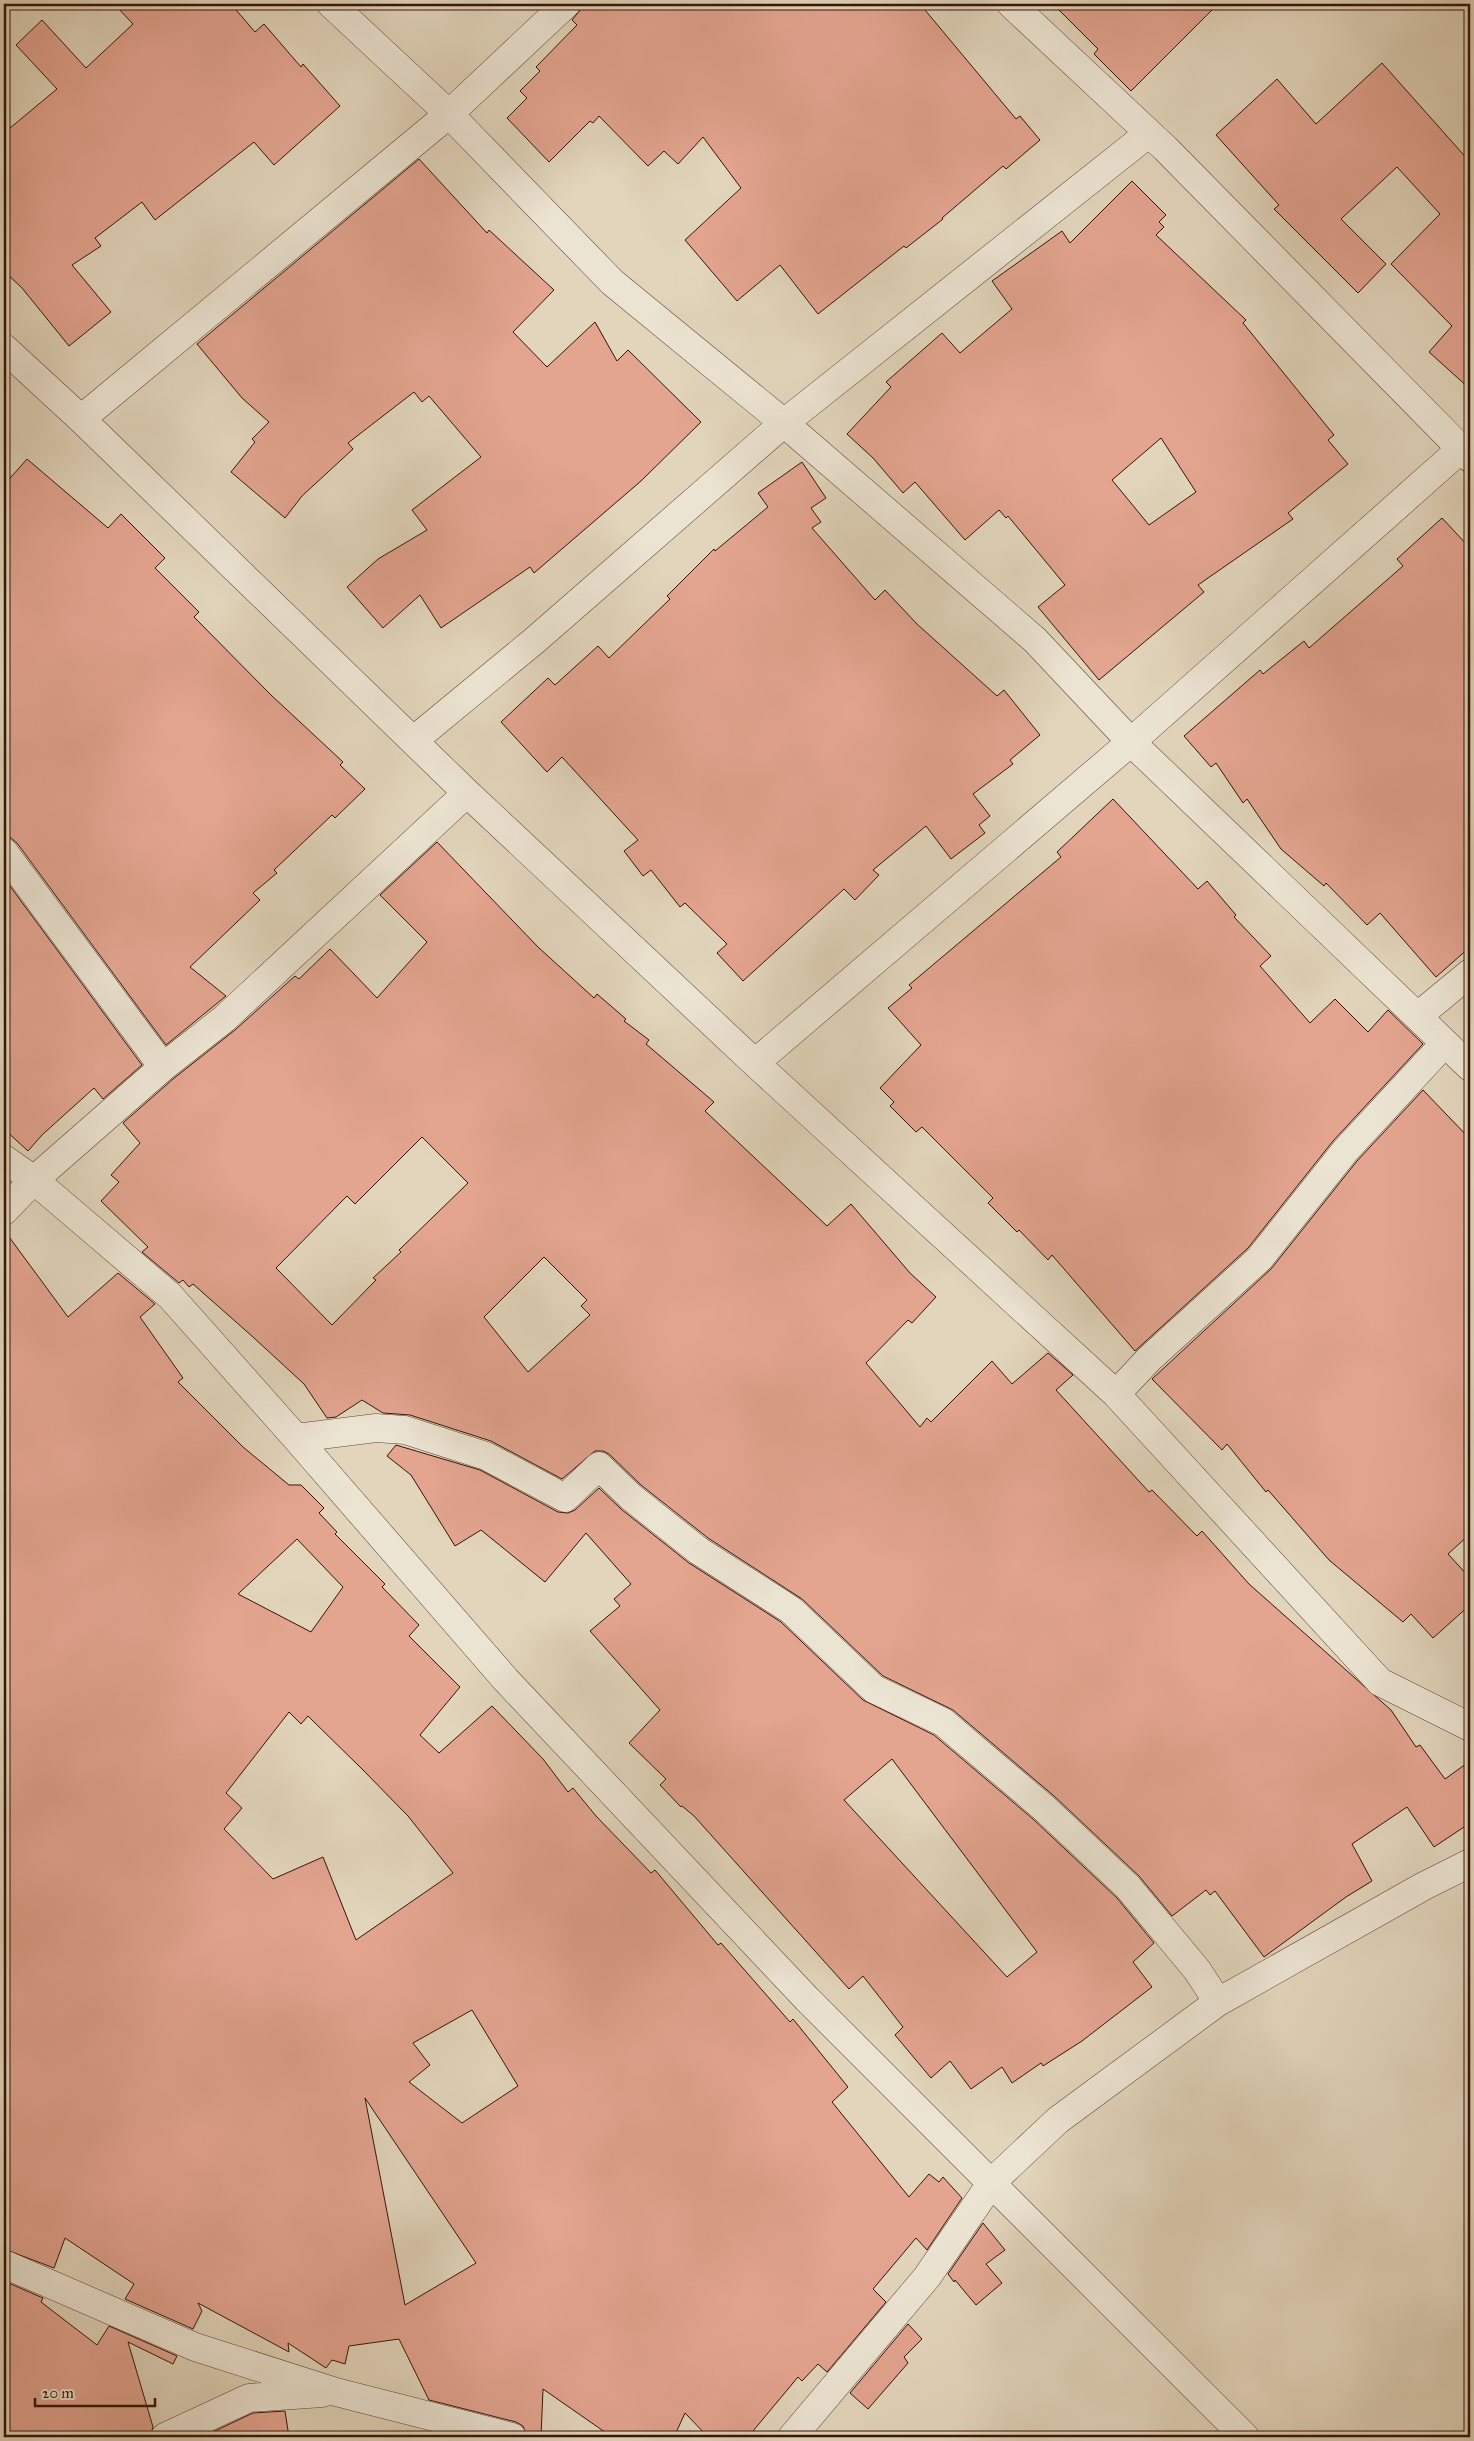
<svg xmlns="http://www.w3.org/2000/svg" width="1474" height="2441" viewBox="0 0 1474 2441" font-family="'IM FELL Great Primer',serif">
	<rect width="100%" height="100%" fill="#e2d5bc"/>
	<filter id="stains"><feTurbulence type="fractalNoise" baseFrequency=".004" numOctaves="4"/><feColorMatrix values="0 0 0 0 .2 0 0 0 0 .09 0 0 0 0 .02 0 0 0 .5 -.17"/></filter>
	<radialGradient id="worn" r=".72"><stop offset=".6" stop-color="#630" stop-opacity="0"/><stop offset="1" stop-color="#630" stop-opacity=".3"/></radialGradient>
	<path fill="#e3a490" stroke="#361406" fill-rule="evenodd" d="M114,4H231L255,32L264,24L301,67L303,64L340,106L274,165L254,142L155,220L142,202L95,238L101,246L72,265L111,312L69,346L22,288L4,271V133L57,89L16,45L42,20L86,68L133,24Z
		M581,4H920L1016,119L1020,116L1040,140L1006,169L1003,166L942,218L943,219L906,248L904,246L818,314L780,265L737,301L685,240L741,188L703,137L678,164L664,151L648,166L599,116L593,123L590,121L549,162L507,118L527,98L520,91L540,71L536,67L577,25L572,20L581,9Z
		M1053,4H1218L1131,91L1094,54L1098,49Z
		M1382,63L1470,162V389L1429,352L1452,326L1391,264L1440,214L1397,167L1341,219L1386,264L1358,293L1274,209L1279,205L1216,135L1277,79L1316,124Z
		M419,159L487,233L489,230L554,290L513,332L547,367L595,322L617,361L628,350L701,422L641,481L534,573L530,567L441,628L420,595L383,628L347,587L378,559L427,530L412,510L481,457L429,396L422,402L414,392L348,443L353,449L302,496L285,518L231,472L255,442L252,439L269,422L242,398L197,344Z
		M1132,181L1166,215L1159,222L1164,227L1156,235L1246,320L1243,323L1334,435L1328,440L1348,464L1288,513L1293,519L1198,585L1204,592L1099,680L1038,607L1065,585L1008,516L1006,518L999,510L965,540L915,482L903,493L873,458L847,434L891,387L886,382L942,333L960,353L1012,309L992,281L1062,231L1070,243ZM1161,438L1196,492L1149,525L1112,480Z
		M27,459L108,528L121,514L165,558L155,568L199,612L194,617L271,695L343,762L340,765L365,789L335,818L332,815L274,870L277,873L253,893L260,900L190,967L226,996L166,1045L17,843L11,838L4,837V485Z
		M802,462L826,498L811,508L821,522L812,528L875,600L885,590L917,624L997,696L1004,690L1040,735L1010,760L1013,764L973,794L990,816L979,825L985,833L951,859L926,826L873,870L879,875L855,900L844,889L743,981L717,953L727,944L685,903L680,907L651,870L643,876L624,851L638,840L562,757L547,772L501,722L548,678L555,685L598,646L609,658L670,599L667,596L714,549L715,551L768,507L758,493Z
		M1442,518L1470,548V947L1436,977L1380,913L1367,925L1326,883L1324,886L1281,849L1247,799L1243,803L1216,763L1211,767L1184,736L1260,670L1263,674L1304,641L1309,648L1403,566L1397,559Z
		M1113,799L1198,889L1207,881L1236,915L1234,917L1271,956L1260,966L1310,1023L1335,999L1368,1032L1388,1010L1423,1044L1333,1141L1248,1248L1135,1351L1052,1255L1048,1260L1019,1230L1017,1232L988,1203L993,1198L922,1127L916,1132L890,1106L894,1102L880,1088L921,1045L888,1008L912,988L909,985L1061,857L1057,852Z
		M437,842L538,947L594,998L597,994L626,1019L624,1021L649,1040L646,1044L714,1102L705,1111L827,1226L851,1204L910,1273L936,1297L912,1323L908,1320L866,1363L920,1427L927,1418L931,1422L992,1361L1012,1384L1048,1353L1073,1375L1056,1390L1149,1492L1152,1490L1197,1536L1202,1531L1249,1584L1391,1710L1416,1747L1420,1745L1445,1779L1470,1761V1823L1434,1847L1407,1807L1352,1844L1372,1881L1346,1897L1264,1957L1215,1891L1210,1895L1206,1890L1172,1916L1139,1876L1054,1796L953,1710L883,1676L802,1599L708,1538L641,1485L609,1454L603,1451H595L562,1479L491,1441L410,1415L383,1413L362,1400L336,1417L327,1418L304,1384L253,1337L193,1284L189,1287L183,1280L179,1283L142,1252L148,1247L101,1201L119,1182L111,1175L140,1143L123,1123L173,1079L235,1030L295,976L299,979L330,949L377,998L427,942L380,895ZM422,1137L468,1183L399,1250L401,1252L373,1278L376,1280L332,1325L276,1268L347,1196L355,1204ZM544,1257L587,1300L581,1306L590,1315L528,1372L484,1317Z
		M4,878L142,1065L103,1099L94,1088L42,1135L28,1151L4,1129Z
		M1423,1090L1470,1139V1534L1448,1554L1470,1578V1605L1433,1638L1411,1614L1403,1622L1329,1560L1268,1490L1266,1492L1227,1444L1222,1450L1152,1379L1271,1269L1357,1161Z
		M4,1230L68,1317L118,1273L155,1304L140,1317L183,1378L178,1382L243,1447L289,1485H301L324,1508L319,1513L337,1532L335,1534L385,1584L382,1587L419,1625L409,1636L460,1687L420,1735L439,1753L492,1706L543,1759L568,1792L573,1788L596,1816L651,1873L655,1870L718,1945L721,1943L790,2022L793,2019L848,2087L832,2102L909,2197L929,2174L939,2182L943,2177L962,2198L927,2250L916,2238L873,2289L886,2302L827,2372L818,2364L802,2381L798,2377L748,2437H708L685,2413L674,2437H612L543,2389L541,2437H527L523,2426L516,2422L429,2400L399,2339L349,2346L345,2364L332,2360L326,2368L288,2343L289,2352L198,2303L202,2311L193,2329L125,2299L134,2284L65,2238L54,2268L4,2249ZM297,1539L343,1587L311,1632L238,1594ZM289,1712L301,1724L308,1716L363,1770L408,1816L453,1873L356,1940L323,1857L273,1879L224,1829L242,1808L226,1793ZM472,2010L518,2086L462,2123L409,2082L430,2065L413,2043ZM365,2098L476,2263L405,2305Z
		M396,1445L480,1470L558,1512L568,1513L575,1510L599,1488L621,1509L689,1563L781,1622L863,1700L934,1735L1033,1819L1117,1898L1154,1943L1133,1962L1152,1987L1082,2041L1043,2066L1041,2063L1012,2083L1002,2067L971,2089L950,2061L931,2078L895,2035L903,2027L863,1976L849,1989L694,1816L682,1806L681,1807L660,1785L666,1779L629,1743L660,1710L590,1631L620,1606L614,1599L631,1584L586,1533L545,1582L481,1530L455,1546L411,1475L387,1456ZM892,1759L1037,1952L1007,1977L844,1800Z
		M983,2223L1005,2250L986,2264L1002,2283L976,2305L955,2280L954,2282L948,2274Z
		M4,2281L43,2298L41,2302L97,2345L109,2326L177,2356L173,2364L128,2342L153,2427L150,2437H4Z
		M908,2324L922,2339L904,2357L908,2363L868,2409L850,2393Z
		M285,2411L289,2437H202L253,2413Z"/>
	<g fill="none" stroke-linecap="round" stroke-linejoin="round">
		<g stroke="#614434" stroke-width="29">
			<path id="minor" d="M331,4L449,114L612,282L784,423L1035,640L1131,742L1470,1067
				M1011,4L1166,149L1470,458
				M4,348L81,419L467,793L755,1063L1116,1394L1380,1682L1470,1727
				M81,419L449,114L566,4
				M414,740L534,641L784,423L1148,134
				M4,852L163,1067
				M1418,1016L1470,973
				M755,1063L1131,742L1461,449
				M4,1159L34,1180L170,1296L296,1438L506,1680L807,1999L1245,2437
				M4,1211L34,1180L163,1067L224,1019L467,793
				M1116,1394L1149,1359L1259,1259L1345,1151L1445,1043
				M296,1438L376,1428L405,1430L486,1456L565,1498L599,1466L631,1497L699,1551L791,1610L874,1689L943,1722L1043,1807L1128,1887L1197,1970L1218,2002
				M4,2264L195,2347L336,2392L512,2437
				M165,2437L249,2398L322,2393
				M792,2437L927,2277L992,2182L1058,2120L1218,2002L1424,1886L1470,1863"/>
		</g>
		<use href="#minor" stroke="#ece4d3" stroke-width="28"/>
	</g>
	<rect width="1474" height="2441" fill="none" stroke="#e2d5bc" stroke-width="20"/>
	<rect x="5" y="5" width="1464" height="2431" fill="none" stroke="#361406" stroke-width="2.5"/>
	<rect x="10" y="10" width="1454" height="2421" fill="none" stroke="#361406"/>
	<path d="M35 2398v8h120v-8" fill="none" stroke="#361406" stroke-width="2.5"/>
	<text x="42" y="2398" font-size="15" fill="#361406" stroke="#ece4d3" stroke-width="4" paint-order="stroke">20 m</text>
	<rect width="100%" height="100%" filter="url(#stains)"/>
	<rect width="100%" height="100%" fill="url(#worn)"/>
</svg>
